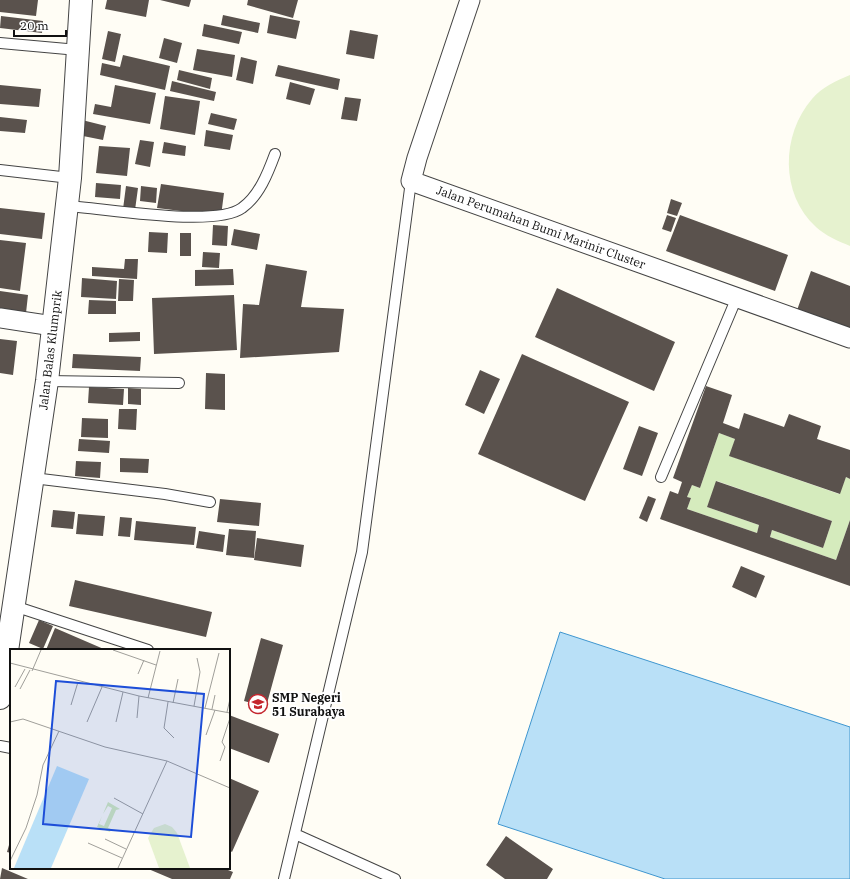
<svg xmlns="http://www.w3.org/2000/svg" width="850" height="879" viewBox="0 0 850 879" font-family="'IBM Plex Serif',serif">
	<rect width="100%" height="100%" fill="#fffdf5"/>
	<path fill="#d5ebbd" d="M719,433L735,439L730,456L839,494L846,477L850,479V520L836,560L770,537L772,530L823,548L832,521L717,481L707,507L759,525L757,533L687,509L691,498L687,497L692,485L700,488Z"/>
	<path fill="#e6f2cf" d="M850,75V246C838,241 826,236 816,227C780,194 781,135 812,99C822,87 836,81 850,75Z"/>
	<path fill="#b9e0f7" stroke="#3f96cf" d="M560,632L850,727V879H665L498,824Z"/>
	<path fill="#5a524d" d="M0,0H38L36,16L0,12Z
		M107,0H149L146,17L105,9Z
		M160,0H191L189,7Z
		M248,0H298L293,18L247,5Z
		M223,15L260,23L258,33L221,25Z
		M270,15L300,21L296,39L267,33Z
		M1,16L43,21L42,33L0,28Z
		M204,24L242,32L239,44L202,36Z
		M350,30L378,35L374,59L346,54Z
		M108,31L121,34L115,62L102,59Z
		M164,38L182,43L177,63L159,58Z
		M197,49L235,55L232,77L193,70Z
		M123,55L170,66L165,90L100,75L102,63L120,67Z
		M241,57L257,61L253,84L236,80Z
		M278,65L340,79L338,90L275,76Z
		M179,70L212,78L210,89L177,80Z
		M172,81L216,92L214,101L170,91Z
		M290,82L315,89L310,105L286,99Z
		M0,85L41,89L39,107L0,104Z
		M115,85L156,93L150,124L93,114L95,104L111,107Z
		M165,96L200,101L195,135L160,129Z
		M345,97L361,99L357,121L341,119Z
		M211,113L237,119L234,130L208,124Z
		M0,117L27,120L25,133L0,131Z
		M82,120L106,126L103,140L78,135Z
		M206,130L233,135L230,150L204,146Z
		M140,140L154,142L150,167L135,164Z
		M164,142L186,146L185,156L162,153Z
		M99,146L130,148L127,176L96,173Z
		M96,183L121,185L120,199L95,197Z
		M161,184L224,193L221,216L157,208Z
		M126,186L138,188L135,210L123,209Z
		M141,186L157,188L156,203L140,201Z
		M671,199L682,203L677,216L667,213Z
		M0,208L45,213L42,239L0,234Z
		M667,215L676,218L671,232L662,229Z
		M680,215L788,255L775,291L666,251Z
		M213,225L228,226L227,246L212,245Z
		M234,229L260,234L257,250L231,245Z
		M149,232L168,233L167,253L148,252Z
		M180,233H191V256H180Z
		M0,240L26,243L20,291L0,288Z
		M203,252L220,253L219,268L202,267Z
		M125,259H138L137,279L92,276V267L124,269Z
		M266,264L307,271L301,307L344,309L339,352L240,358L243,304L259,305Z
		M233,269L234,285L195,286V270Z
		M811,271L850,286V334L796,313Z
		M82,278L117,281L116,299L81,297Z
		M119,279L134,280L133,301H118Z
		M557,288L675,342L654,391L535,337Z
		M0,291L28,295L26,313L0,310Z
		M234,295L237,350L154,354L152,298Z
		M89,300L116,301V314H88Z
		M140,332V341L109,342V333Z
		M0,339L17,341L13,375L0,373Z
		M73,354L141,357L140,371L72,368Z
		M522,354L629,402L585,501L478,454Z
		M480,370L500,379L484,414L465,405Z
		M206,373L225,374V410L205,409Z
		M706,386L732,395L723,423L739,429L744,413L784,427L789,414L821,426L817,439L850,450V479L846,477L840,494L729,456L735,439L719,433L700,488L692,485L687,497L691,498L687,509L757,533L759,525L707,507L716,481L832,521L823,548L772,530L770,537L836,560L850,520V586L660,519L670,491L678,494L682,482L673,478Z
		M89,387L124,389L123,405L88,403Z
		M128,388L141,389V405L128,404Z
		M119,409H137L136,430L118,429Z
		M82,418L108,419V438L81,437Z
		M639,426L658,433L642,476L623,469Z
		M79,439L110,441L109,453L78,451Z
		M120,458L149,459L148,473L120,472Z
		M76,461L101,462L100,478L75,476Z
		M648,496L656,499L647,522L639,518Z
		M220,499L261,503L259,526L217,522Z
		M53,510L75,512L73,529L51,527Z
		M78,514L105,516L103,536L76,534Z
		M120,517L132,518L130,537L118,536Z
		M136,521L196,527L194,545L134,540Z
		M229,529L256,531L254,558L226,555Z
		M199,531L225,535L223,552L196,548Z
		M257,538L304,545L301,567L254,560Z
		M741,566L765,576L756,598L732,587Z
		M75,580L212,612L206,637L69,606Z
		M39,620L53,626L43,649L29,643Z
		M55,628L106,650H46Z
		M261,638L283,645L266,707L244,701Z
		M229,715L279,734L269,763L229,748Z
		M229,778L259,791L232,852L229,850Z
		M506,836L553,869L547,879H505L486,865Z
		M11,838V853L7,852Z
		M2,868L28,879H0Z
		M146,868H223L233,872L230,879H172Z"/>
	<g fill="none" stroke-linecap="round" stroke-linejoin="round">
		<g stroke="#444" stroke-width="12">
			<path id="service" d="M0,43L78,50
				M0,170L70,178
				M67,206C104,208 215,228 242,208C259,196 268,173 275,154
				M47,381L179,383
				M661,477L737,297
				M33,478L165,494L210,502
				M14,606L148,650
				M0,746L11,748
				M295,834L395,879
				M284,879L362,552L411,181"/>
		</g>
		<g stroke="#444" stroke-width="21">
			<path id="minor" d="M470,0L417,158L411,181L850,338
				M0,318L53,326"/>
		</g>
		<g stroke="#444" stroke-width="24">
			<path id="tertiary" d="M0,698L47,381L70,178L81,0"/>
		</g>
		<use href="#service" stroke="#fff" stroke-width="10"/>
		<use href="#minor" stroke="#fff" stroke-width="19"/>
		<use href="#tertiary" stroke="#fff" stroke-width="22"/>
	</g>
	<defs>
		<g id="school-ring" transform="scale(1)"><circle r="9.5" fill="#fff" stroke="#c4262e" stroke-width="1.5"/><path d="M0-5L7-2L0 1L-7-2ZM-4 1L0 2.5L4 1V4Q0 6-4 4Z" fill="#c4262e"/></g>
	</defs>
	<g fill-rule="evenodd">
		<use href="#school-ring" x="258" y="704"/>
	</g>
	<g text-anchor="middle" dominant-baseline="central" stroke-width="4" stroke-linejoin="round" paint-order="stroke">
		<g font-size="12" fill="#111" stroke="#fff">
			<text transform="translate(541 227) rotate(20)">Jalan Perumahan Bumi Marinir Cluster</text>
			<text transform="translate(50 350) rotate(-83)">Jalan Balas Klumprik</text>
		</g>
		<g font-size="12" font-weight="bold" fill="#111" stroke="#fff" text-anchor="start">
			<text x="272" y="697">SMP Negeri<tspan x="272" dy="14">51 Surabaya</tspan></text>
		</g>
	</g>
	<g transform="translate(10 649)">
		<rect width="220" height="220" fill="#fffdf5"/>
		<path d="M98,153L110,160L106,161L98,179L101,180L100,183L87,178L92,167L89,175L94,177L102,159L98,157L93,165Z" fill="#d5ebbd"/>
		<path d="M155,175L162,178L167,184L180,219H149L138,189L144,179Z" fill="#e6f2cf"/>
		<path d="M47,117L79,130L41,219H4Z" fill="#b9e0f7"/>
		<path fill="none" stroke="#a09f9a" stroke-width="1" d="M103,1L146,16M0,14L129,47L220,64M22,22L31,1M128,25L134,11M5,38L15,20M10,40L20,21M138,49L150,2M158,53L154,79L164,89M163,54L168,30M61,56L68,33M184,57L190,23L187,9M195,59L209,4M202,60L205,46M217,63L220,50M127,69L129,47M0,73L13,70L95,98L157,112M77,73L92,38M106,73L113,43M196,86L205,61M210,112L215,98L212,93L220,69M104,149L133,165M95,190L116,200M78,194L112,209M0,212L16,179L27,146L33,116L49,82M108,219L157,112L220,139"/>
		<path fill="#1d4ed8" fill-opacity="0.15" stroke="#1d4ed8" stroke-width="2" d="M46,32L194,45L181,188L33,175Z"/>
		<rect width="220" height="220" fill="none" stroke="#111" stroke-width="2"/>
	</g>
	<path d="M14 30v6h52v-6" fill="none" stroke="#111111" stroke-width="2"/>
	<text x="20" y="30" font-size="12" fill="#111111" stroke="#ffffff" stroke-width="3" paint-order="stroke">20 m</text>
</svg>
